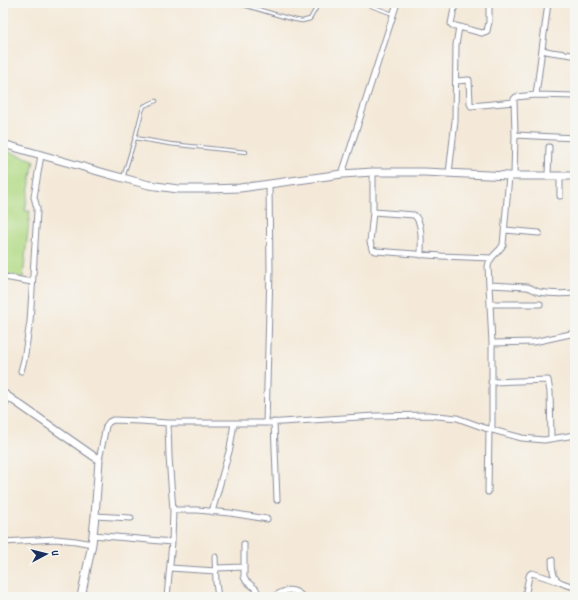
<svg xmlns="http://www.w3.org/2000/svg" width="578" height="600" viewBox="0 0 578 600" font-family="Dekko,sans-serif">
	<rect width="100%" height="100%" fill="#f6f6f2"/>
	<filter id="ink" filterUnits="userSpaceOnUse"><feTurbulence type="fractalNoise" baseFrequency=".025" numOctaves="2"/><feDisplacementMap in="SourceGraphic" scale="8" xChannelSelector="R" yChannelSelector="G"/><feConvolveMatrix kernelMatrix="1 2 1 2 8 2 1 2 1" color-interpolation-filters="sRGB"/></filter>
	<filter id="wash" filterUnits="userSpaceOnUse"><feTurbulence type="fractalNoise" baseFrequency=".012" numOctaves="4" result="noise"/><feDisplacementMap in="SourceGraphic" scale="16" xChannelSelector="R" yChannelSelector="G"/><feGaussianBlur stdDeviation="0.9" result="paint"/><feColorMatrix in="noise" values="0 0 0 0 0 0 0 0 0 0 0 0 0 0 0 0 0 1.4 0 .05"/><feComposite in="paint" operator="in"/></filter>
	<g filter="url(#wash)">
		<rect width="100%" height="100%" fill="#f4e9d8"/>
		<path fill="#b1da84" stroke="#668471" d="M3,150L34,160L25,211H30L23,278L3,273Z"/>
	</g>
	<g filter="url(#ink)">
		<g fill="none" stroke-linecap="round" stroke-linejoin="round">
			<g stroke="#888c9b" stroke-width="4.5">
				<path id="lane" d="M237,3L291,19L302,21L310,19L319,3
					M363,3L393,14
					M135,138L170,144L246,152
					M123,178L135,138L142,111L144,106L146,105L156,101"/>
			</g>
			<g stroke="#888c9b" stroke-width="7">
				<path id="street" d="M455,4L451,24L452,25L482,33L487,31L489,22V3
					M542,50L551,52L572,55
					M456,81L469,80L470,103L471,106L514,102
					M536,95L575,96
					M515,135L575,138
					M373,172V212L370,242L372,249L376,251L441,256L491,258
					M449,173L455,121L456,45L459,27
					M342,174L397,3
					M514,175L515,135L514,99L516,97L536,95L548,3
					M548,176L549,147
					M560,196V176
					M373,212L414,215C423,222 421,243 421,255
					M505,230L539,233
					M575,239L574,241L575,256
					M4,277L32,282
					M489,285L527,287C532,288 535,291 539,292C550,294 564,294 575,293
					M490,304H540
					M492,343L534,342L575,333
					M21,371L24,360L30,322L37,212V208L34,197L41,155
					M491,382L548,380L550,392L551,439
					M3,410L8,396
					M274,422L277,500
					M266,423L270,271L269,184
					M492,430V343L488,266C491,254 497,255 503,245L509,176
					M99,460L106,426L109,422L113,420L140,421L168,423H266L375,416L428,415L457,418L485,428L522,438L544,440L575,435
					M488,492L489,429
					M173,510H197L230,513L267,519
					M212,512L230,448L234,423
					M95,516L131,518
					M93,535L172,542
					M3,542L56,539L76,541L92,544
					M244,544V577L246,581L256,589L259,597
					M3,553L4,542
					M215,557L216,583L218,597
					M552,560C552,581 556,582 575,587
					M170,568L216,571
					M216,568L244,567
					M167,597L172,542L173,510L169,457L168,423
					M273,597C285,590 292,586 303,597
					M525,597L529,576L530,574L532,573L557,581"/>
			</g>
			<g stroke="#888c9b" stroke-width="9">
				<path id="secondary" d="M3,144L108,174L149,185L178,189H208L240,188L342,174L373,172H424L509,176H575
					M3,393L99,460L95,516L92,544L81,597"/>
			</g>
			<use href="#lane" stroke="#fff" stroke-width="2.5"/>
			<use href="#street" stroke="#fff" stroke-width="5"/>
			<use href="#secondary" stroke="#fff" stroke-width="7"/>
		</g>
	</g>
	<rect width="578" height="600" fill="none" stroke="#f6f6f2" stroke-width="16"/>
	<g transform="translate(46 554) rotate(83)" stroke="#f6f6f2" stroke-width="3" paint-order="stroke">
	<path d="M0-3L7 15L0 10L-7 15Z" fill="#1b2f5e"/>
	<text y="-6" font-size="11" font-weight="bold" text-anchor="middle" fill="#1b2f5e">U</text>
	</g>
</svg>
